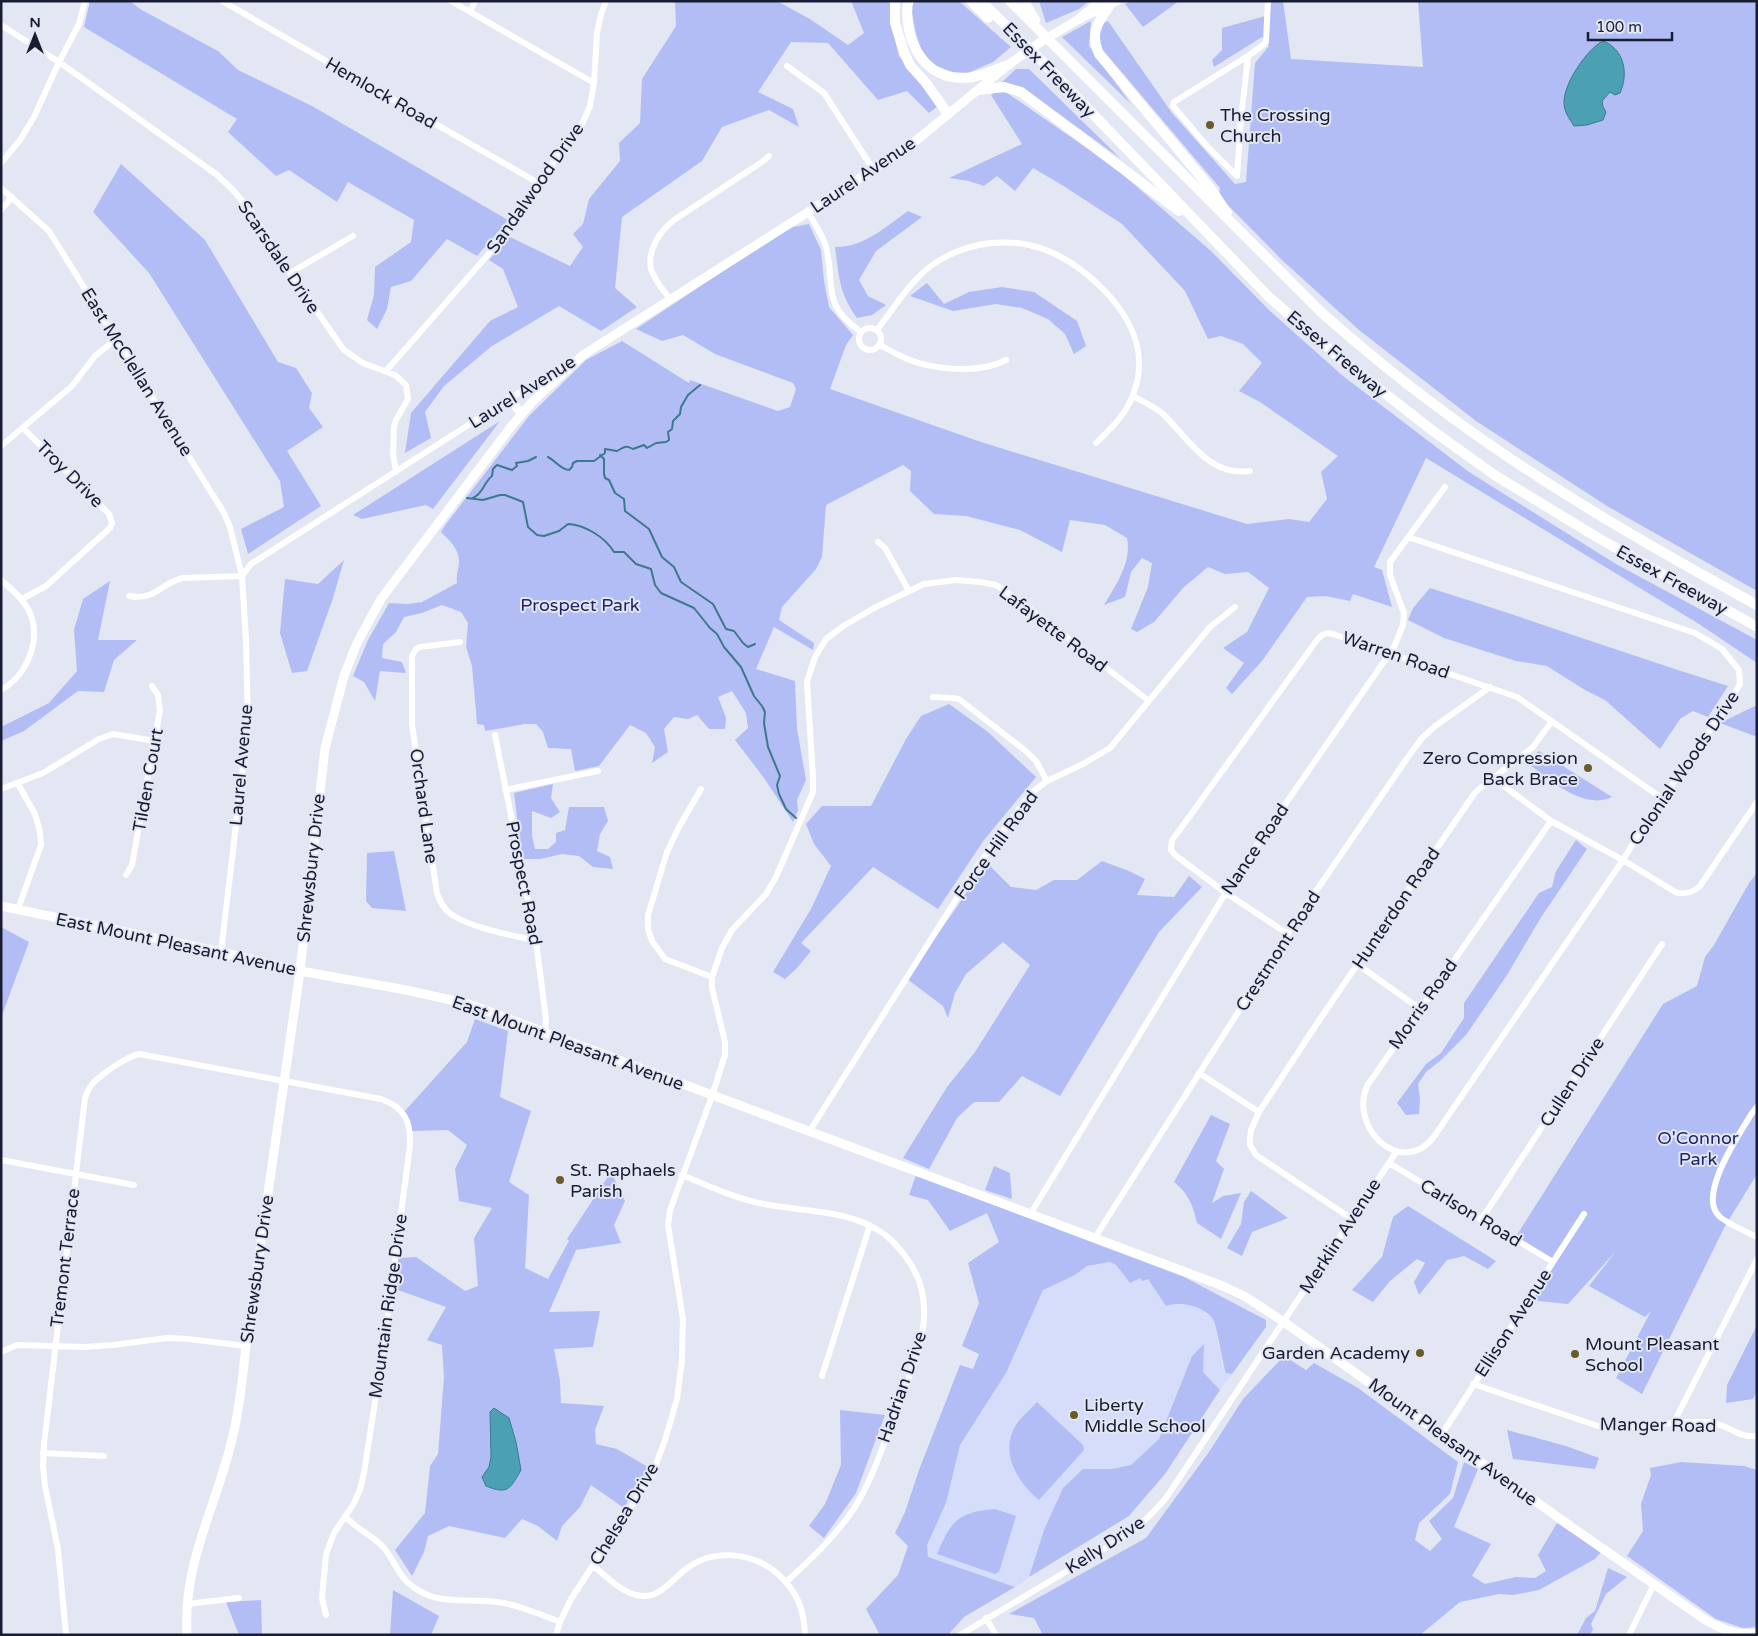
<svg xmlns="http://www.w3.org/2000/svg" width="1758" height="1636" viewBox="0 0 1758 1636" font-family="'Varela Round',sans-serif">
	<rect width="100%" height="100%" fill="#e3e7f3"/>
	<path fill="#d6ddfa" d="M1110,1262L1116,1265L1130,1283L1140,1277L1148,1278L1172,1304L1190,1305L1201,1309L1214,1320L1222,1363L1226,1373L1232,1374L1220,1390L1203,1372L1204,1345L1192,1356L1159,1439L1131,1465L1112,1469H1083L1063,1488L1044,1530L1029,1577L1023,1582L1015,1587L928,1557L927,1545L946,1503L960,1445L1006,1373L1043,1290L1075,1275L1087,1266Z"/>
	<path fill="#b1bdf4" fill-rule="evenodd" d="M90,1H130L140,9L218,51L238,70L312,106L508,220L477,256L447,239L411,281L391,287L387,309L377,329L367,320L374,295L375,267L411,242L414,220L348,182L337,202L289,170L276,176L228,132L237,119L84,27Z
		M675,1H777L810,19L848,45L864,33L851,1H891L890,19L899,56L938,106L929,113L907,91L878,100L828,43L791,42L758,92L793,109L799,127L769,110L722,127L702,161L622,217L615,288L637,307L601,331L559,306L492,346L444,386L425,412L431,438L405,453L411,413L490,321L518,307L503,269L489,260L510,237L570,266L583,247L573,234L583,224L589,199L620,161L619,143L640,123L642,79L676,26Z
		M915,1H959L1011,47L993,62L968,73L953,72L934,65L923,55L916,34L911,8Z
		M1039,1H1089L1079,9L1046,23Z
		M1132,1H1179L1143,27L1125,4Z
		M1270,1H1283L1291,59L1423,67L1418,1H1757V591L1607,506L1476,421L1359,330L1282,260L1219,196L1220,188L1097,43L1103,23L1108,21L1172,113L1235,184L1246,182L1255,63L1269,46L1262,37L1214,67L1212,60L1222,50V28L1269,15Z
		M1091,21L1089,46L1131,104L1062,37Z
		M1016,69H1029L1121,159L1025,89L1002,82Z
		M1003,90L1114,167L1211,251L1269,310L1343,376L1469,472L1616,564L1757,640V663L1699,624L1426,458L1374,567L1382,570L1392,607L1353,594L1350,601L1326,596L1307,597L1262,661L1232,694L1226,688L1244,663L1223,648L1247,632L1269,588L1248,572L1225,574L1208,567L1184,587L1154,622L1137,632L1131,629L1148,587L1152,563L1142,558L1131,572L1125,597L1104,605C1116,585 1132,562 1127,538L1105,525L1070,520L1062,552L1020,530L966,516L934,514L910,491L911,471L903,465L826,505L822,557L816,569L782,607L779,620L814,643L813,650L774,627L756,669L795,681L797,729L806,780L797,800L798,810L793,822L764,778L735,740L748,728L746,713L732,691L718,697L726,718L725,729H709L697,715L688,719L674,717L664,729L668,752L652,763L655,747L646,733L630,725L599,766L575,771L571,749L548,748L543,732L536,724H525L485,731L484,725L477,724L472,666L466,647L468,623L461,612L442,605L422,613L404,617L396,632L383,644L382,658L402,662L406,673L380,671L375,701L364,682L353,676L368,640L389,603L408,604L422,602L457,583C456,575 458,571 459,563C460,550 450,541 441,532L446,524L529,416L586,360L622,341L689,383L690,380L778,411L790,407L796,389L793,383L715,354L683,335L662,341L636,329L788,228L809,224L821,250L824,281L829,307L853,335L846,345L830,389L981,442L1247,524L1289,519L1309,522L1327,499L1321,472L1338,456L1260,402L1239,391L1262,363L1243,344L1221,336L1208,339L1185,291L1122,224L1062,185L1033,168L1015,191L997,176L984,186L969,181L949,178L1022,144L991,95L996,91Z
		M121,164L205,240L278,362L296,368L312,393L309,408L323,427L287,451L321,506L248,554L241,529L284,507L280,481L149,273L93,212Z
		M908,211L922,217L876,251L859,280L868,296L886,305L872,315L857,318C839,293 839,277 835,247C863,248 887,226 908,211Z
		M927,283L944,304L969,292L1002,287L1034,292L1077,321L1086,346L1074,354L1065,334L1048,319L1022,308L996,304L953,311L910,296Z
		M500,421L433,509L426,505L362,519L353,515Z
		M344,560L333,598L307,671L292,673L280,633L285,579L318,584Z
		M110,581L98,640H137L114,660L104,692L78,691L24,731L1,741V727L49,703L77,671L74,630L83,599Z
		M1430,588C1530,619 1629,655 1728,686L1708,717L1693,711L1680,719L1660,749L1605,700L1585,690L1547,666L1516,661L1444,638L1408,620L1413,608Z
		M949,704L988,732L1036,777L984,840L938,909L873,867L801,943L811,951L797,968L785,979L773,972L811,909L831,866L814,844L806,824L822,806H871L906,739L921,716Z
		M1757,705V737L1720,723Z
		M1539,751L1612,797C1583,811 1548,778 1526,762Z
		M553,784L551,798L560,812L551,818L532,811V836L535,849H548L556,842V833L565,830L569,807H604L608,821L600,834L597,851L610,857L613,869L593,867L579,856L562,854L540,859H522L514,793Z
		M1576,840L1587,849L1540,919L1507,975L1466,1035L1440,1061L1426,1072L1418,1084L1420,1098L1419,1114L1406,1115L1397,1103L1426,1064L1441,1053L1464,1018V1003L1539,893L1552,887L1556,871Z
		M394,851L406,911L372,908L366,901L367,853Z
		M1102,861L1129,871L1145,879L1137,895L1174,897L1189,876L1202,887L1159,932L1060,1096L1022,1076L999,1102H974L957,1118L929,1169L903,1158L947,1087L975,1052L1030,965L1003,942L966,974L955,993L948,1018L943,1006L907,979L987,863L1011,887L1036,890L1054,880H1077Z
		M1757,873V1174L1725,1226L1642,1394L1616,1378L1651,1311L1645,1317L1589,1286L1616,1251L1568,1304L1528,1300L1553,1262L1515,1238L1663,1004L1697,986L1705,957L1714,945L1749,883Z
		M1,927L29,942L1,1018Z
		M475,1019L508,1031L500,1097L531,1111L509,1182L529,1195L525,1268L548,1279L569,1241L567,1239L611,1172L625,1201L614,1225L621,1243L576,1250L549,1312L600,1311L593,1347L554,1349L560,1381L561,1403L604,1406L595,1430L596,1444L617,1449L648,1467L624,1508L591,1485L580,1507L562,1526L557,1541L538,1526L522,1519L505,1538L449,1526L428,1536L424,1552L412,1576L395,1550L425,1513L430,1466L438,1454L444,1377L442,1345L427,1340L446,1307L392,1288L397,1258L416,1257L465,1291L478,1286L474,1238L492,1208L459,1201L455,1169L467,1145L448,1130L412,1131L404,1112L467,1042ZM490,1412L509,1418L516,1442L521,1470L482,1477L489,1467L491,1457Z
		M1211,1115L1230,1124L1216,1161L1224,1169L1212,1203L1223,1196L1241,1193L1221,1239L1197,1223C1193,1205 1188,1193 1174,1182Z
		M994,1166L1010,1173L1012,1199L985,1190Z
		M916,1175L1000,1204L1062,1231L1184,1277L1266,1320V1327L1232,1374L1226,1373C1222,1361 1217,1326 1213,1319C1203,1306 1181,1301 1166,1306L1148,1279L1143,1281L1140,1278L1130,1283L1116,1265L1110,1262L1087,1266L1075,1275L1043,1290L1006,1373L960,1445L946,1503L927,1545L928,1557L1015,1587L964,1617L948,1635H880L866,1609L898,1575L908,1546L895,1533L905,1512L919,1470L960,1365L973,1369L979,1354L962,1346L979,1303L968,1263L999,1242L987,1213L950,1231L928,1200L909,1195Z
		M1251,1191L1288,1218L1252,1232L1242,1256L1227,1248L1241,1224L1244,1202Z
		M1408,1206L1496,1261L1488,1269L1464,1256L1447,1260L1419,1295L1414,1282L1425,1263L1417,1259L1390,1281L1373,1302L1352,1290L1382,1257L1393,1217Z
		M1757,1325V1391L1753,1399L1726,1403L1727,1385Z
		M1204,1344L1203,1372L1220,1390L1165,1474L1129,1516L1029,1577L1044,1530L1063,1488L1083,1469H1112L1131,1465L1159,1439L1192,1356Z
		M1284,1356L1306,1370L1314,1363L1358,1388L1458,1462L1450,1494L1419,1523L1415,1540L1430,1551L1442,1539L1429,1521L1453,1498L1464,1462L1478,1469L1454,1527L1491,1544L1472,1576L1485,1584L1516,1577L1535,1578L1546,1571L1538,1555L1557,1523L1601,1552L1595,1559L1539,1590L1513,1595L1499,1594L1460,1602L1420,1635H1043L1034,1618L1009,1614L1146,1538L1209,1452L1243,1399Z
		M1037,1402L1083,1445L1084,1450L1039,1500C1016,1481 998,1450 1018,1422C1023,1415 1031,1409 1037,1402Z
		M840,1410L885,1415L856,1493L824,1538L809,1526L825,1504L841,1465Z
		M1507,1430L1566,1446L1599,1458L1595,1469L1513,1459Z
		M1681,1462L1744,1466L1757,1470V1627L1743,1628L1716,1619L1627,1556L1643,1531L1641,1504L1651,1475L1650,1468Z
		M995,1509L1016,1516L999,1572L995,1574L937,1554C951,1521 958,1512 995,1509Z
		M1608,1568L1627,1577L1606,1594L1591,1624L1593,1629L1590,1635H1577L1586,1618L1595,1611Z
		M393,1590L439,1616L431,1635H390Z
		M261,1600L262,1635H239L226,1602Z"/>
	<path fill="#4ca0b3" stroke="#3d798d" d="M1603,41C1624,49 1629,73 1620,93L1615,95L1610,92L1602,101L1603,107L1606,112L1603,120L1587,125L1574,126C1569,118 1564,112 1564,102C1564,83 1587,49 1603,41Z
		M494,1408L509,1418L516,1442L521,1470C510,1489 508,1495 486,1486L482,1477L489,1467L491,1457L490,1412Z"/>
	<g fill="none" stroke-linecap="round" stroke-linejoin="round">
		<path stroke="#3d798d" stroke-width="2" d="M600,455L604,459V474L605,478L609,480L615,493L624,499L625,511L649,529L662,557L674,567L681,582L713,604L726,629L734,631L743,643L748,647L755,644
			M548,457C556,461 560,469 569,470L572,467L573,463L577,461H594L605,453V449L617,451C623,448 625,444 633,449L644,445L647,448L656,443L666,442L669,440L668,432L672,429L673,421L680,414L681,407L688,395L700,385
			M467,498L483,500L500,495H505L523,502L528,527L537,535L544,536L559,531L568,524C585,525 605,537 614,552H624L636,564L651,569L655,585L661,593L694,608L710,628L717,634L724,647L741,667L754,696L762,706L765,712L764,723L768,747L780,776L777,785L779,794L786,809L796,818
			M473,498C483,494 484,482 492,476L493,469L497,465L512,470L517,466L516,463L528,461L536,457"/>
		<path stroke="#fff" stroke-width="6" d="M222,1L540,184
			M451,1L594,83
			M470,12L475,1
			M1,25L59,62L216,174L232,189L251,211L290,273L344,350L363,363L395,375L406,385L408,399L396,420L394,427L393,453L396,472
			M1248,56L1241,119L1237,176L1207,146L1173,106L1174,102Z
			M1248,56L1263,45L1266,42L1268,1
			M787,66L824,93L873,169
			M1,163L20,140L34,117L59,62L79,24L85,1
			M1,188L49,231L224,513L230,527L242,576L246,640L248,723L221,952
			M1,210L12,197
			M808,212C814,223 823,235 826,247C836,287 820,303 861,332
			M290,273L353,236
			M671,300C664,291 654,280 651,269C647,250 660,231 674,220L762,162L769,156
			M859 339a11 11 0 1 1 22 0a11 11 0 1 1-22 0Z
			M877,330C896,306 913,275 940,260C967,244 998,239 1029,245C1058,251 1082,268 1103,289C1134,321 1151,358 1130,402C1122,419 1109,430 1096,443
			M880,345C889,350 898,355 907,359C934,370 980,374 1006,360
			M386,371L493,249L516,221L560,152L583,122L590,106L594,83L597,33L601,14L606,1
			M1133,396C1143,402 1154,406 1163,414C1188,438 1209,477 1250,471
			M1,446L72,386L95,356L116,339
			M1408,537L1695,633L1722,649L1739,670L1740,684L1727,706L1641,830L1623,860L1433,1138C1401,1177 1349,1129 1367,1086L1551,821
			M878,542L885,548L909,591
			M242,576L251,564L512,397L574,360
			M1,580C11,589 22,597 28,609C43,637 28,675 1,690
			M129,596C156,601 160,583 183,578L242,576
			M22,599L46,586L110,528L112,523L109,514L23,428
			M460,642L420,647L416,649L412,656V725L437,893C439,899 442,905 446,910C463,927 513,935 536,941
			M933,697L952,698L959,699L1027,752L1036,761L1047,781
			M495,735L536,941L546,1019L545,1032
			M1493,778L1551,821L1623,860L1677,893C1686,894 1693,893 1700,886L1757,802
			M1,789L43,773L99,739L113,734L155,741
			M701,789L679,827L667,852L648,915V929L652,941L665,959L712,977
			M505,790L598,771
			M126,875L132,865L160,710L158,695L152,686
			M18,909L41,845L40,832L35,814L18,784
			M1288,934L1226,893L1175,855L1171,850L1172,840L1176,835L1317,640L1322,635L1328,633L1333,634L1517,697L1663,799
			M1357,964L1420,1009
			M1199,1073L1259,1112
			M1757,1107L1752,1113C1740,1133 1697,1195 1719,1216C1726,1223 1747,1232 1757,1237
			M809,1132L976,868L1031,793L1047,781L1083,764L1110,748L1210,627L1235,607
			M1,1160L134,1185
			M1389,1163L1553,1262
			M682,1175C709,1186 736,1199 764,1204C804,1212 846,1209 881,1232C891,1238 898,1247 905,1256C945,1307 913,1364 894,1417C882,1448 872,1481 853,1510C834,1538 810,1560 786,1582
			M1031,1213L1239,871L1394,647L1403,625L1404,613L1390,575V562L1445,487
			M1352,1219L1256,1155L1250,1145V1139L1251,1130L1259,1112L1320,1019L1474,794L1479,789L1533,747L1552,721
			M1481,1220L1662,944
			M1094,1239L1303,910L1408,757L1422,738L1434,727L1490,687
			M1,1352L17,1345L84,1347L113,1345L167,1338L188,1339L246,1346
			M822,1376L870,1225
			M1473,1384L1598,1426L1607,1428C1640,1426 1675,1421 1709,1422C1726,1423 1739,1439 1757,1436
			M1673,1424L1757,1259
			M1442,1434L1584,1214
			M43,1453L104,1456
			M345,1516C356,1529 372,1535 383,1547C393,1558 397,1572 407,1582C436,1608 464,1597 498,1602C519,1605 539,1614 560,1622
			M593,1566C608,1577 625,1597 645,1596C661,1596 674,1578 686,1569C713,1548 753,1552 778,1574C797,1592 804,1608 805,1635
			M187,1604L239,1598
			M986,1618L996,1635
			M66,1635L58,1549L45,1486L43,1466L44,1444L85,1098C87,1092 90,1086 95,1081C105,1072 126,1057 139,1054L381,1099C404,1107 411,1121 410,1145L385,1337L364,1473L360,1490L353,1505L334,1533L326,1554L322,1598L326,1615
			M556,1635L560,1622L571,1599L652,1475L665,1440L677,1399L682,1360L683,1319L668,1225L670,1210L712,1096L725,1055V1042L712,988V977L722,948L732,930L766,894L776,877L813,792V777L807,682L815,657L826,639L845,625L874,608L924,584L956,580L980,582L996,585L1025,605L1149,701
			M960,1635L1124,1537C1140,1526 1153,1513 1166,1498L1397,1151
			M1629,1635L1654,1584"/>
		<path stroke="#fff" stroke-width="9" d="M509,399L522,414
			M1,906L221,952L300,971L406,990L469,1004L1223,1286L1246,1297L1284,1322L1573,1528L1704,1619C1721,1629 1737,1636 1757,1633
			M187,1635C183,1566 212,1515 229,1451C239,1416 242,1381 246,1346L300,971L325,748L344,676L357,643L381,599L510,428L532,402L583,355L808,212L912,144L1008,65L1042,41L1079,19L1117,1"/>
		<path stroke="#fff" stroke-width="10" d="M895,1V23L904,52L910,65L926,83L948,114
			M908,1C903,37 922,79 963,78C978,78 994,70 1008,65
			M971,1L988,18
			M981,1L1040,59L1269,297L1342,360L1433,431L1496,476L1600,539L1757,627
			M1010,1L1321,312C1354,341 1388,370 1423,396C1527,476 1642,542 1757,605
			M1024,1L1035,20
			M1109,6C1097,24 1090,33 1099,54L1211,189L1227,213
			M1079,19L1101,1
			M979,90L1004,87L1021,92L1179,211"/>
	</g>
	<g fill="#695c29" stroke="#e3e7f3" stroke-width="2">
		<circle cx="1210" cy="125" r="5"/>
		<circle cx="1588" cy="768" r="5"/>
		<circle cx="560" cy="1180" r="5"/>
		<circle cx="1420" cy="1353" r="5"/>
		<circle cx="1575" cy="1354" r="5"/>
		<circle cx="1074" cy="1415" r="5"/>
	</g>
	<g text-anchor="middle" dominant-baseline="central" stroke-width="4" stroke-linejoin="round" paint-order="stroke">
		<g font-size="18" fill="#191d34" stroke="#e3e7f3">
			<text transform="translate(1049 70) rotate(46)">Essex Freeway</text>
			<text transform="translate(381 93) rotate(30)">Hemlock Road</text>
			<text transform="translate(863 175) rotate(-34)">Laurel Avenue</text>
			<text transform="translate(535 188) rotate(-55)">Sandalwood Drive</text>
			<text transform="translate(279 257) rotate(56)">Scarsdale Drive</text>
			<text transform="translate(1337 354) rotate(40)">Essex Freeway</text>
			<text transform="translate(137 372) rotate(58)">East McClellan Avenue</text>
			<text transform="translate(522 392) rotate(-32)">Laurel Avenue</text>
			<text transform="translate(70 474) rotate(45)">Troy Drive</text>
			<text transform="translate(1672 580) rotate(29)">Essex Freeway</text>
			<text transform="translate(1053 629) rotate(37)">Lafayette Road</text>
			<text transform="translate(1396 655) rotate(19)">Warren Road</text>
			<text transform="translate(241 765) rotate(-85)">Laurel Avenue</text>
			<text transform="translate(1684 768) rotate(-56)">Colonial Woods Drive</text>
			<text transform="translate(148 780) rotate(-80)">Tilden Court</text>
			<text transform="translate(424 806) rotate(82)">Orchard Lane</text>
			<text transform="translate(996 845) rotate(-54)">Force Hill Road</text>
			<text transform="translate(1255 849) rotate(-56)">Nance Road</text>
			<text transform="translate(311 868) rotate(-84)">Shrewsbury Drive</text>
			<text transform="translate(524 883) rotate(79)">Prospect Road</text>
			<text transform="translate(1396 908) rotate(-56)">Hunterdon Road</text>
			<text transform="translate(176 944) rotate(12)">East Mount Pleasant Avenue</text>
			<text transform="translate(1278 951) rotate(-57)">Crestmont Road</text>
			<text transform="translate(1423 1004) rotate(-55)">Morris Road</text>
			<text transform="translate(568 1043) rotate(20)">East Mount Pleasant Avenue</text>
			<text transform="translate(1572 1082) rotate(-57)">Cullen Drive</text>
			<text transform="translate(1471 1213) rotate(31)">Carlson Road</text>
			<text transform="translate(1340 1236) rotate(-57)">Merklin Avenue</text>
			<text transform="translate(65 1258) rotate(-83)">Tremont Terrace</text>
			<text transform="translate(257 1269) rotate(-82)">Shrewsbury Drive</text>
			<text transform="translate(388 1306) rotate(-82)">Mountain Ridge Drive</text>
			<text transform="translate(1513 1323) rotate(-57)">Ellison Avenue</text>
			<text transform="translate(902 1387) rotate(-71)">Hadrian Drive</text>
			<text transform="translate(1658 1425) rotate(1)">Manger Road</text>
			<text transform="translate(1453 1442) rotate(36)">Mount Pleasant Avenue</text>
			<text transform="translate(624 1514) rotate(-59)">Chelsea Drive</text>
			<text transform="translate(1105 1545) rotate(-33)">Kelly Drive</text>
		</g>
		<g font-size="18" fill="#191d34" stroke="#e3e7f3" text-anchor="start">
			<text x="1220" y="115">The Crossing<tspan x="1220" dy="21">Church</tspan></text>
			<text x="1578" y="758" text-anchor="end">Zero Compression<tspan x="1578" dy="21">Back Brace</tspan></text>
			<text x="570" y="1170">St. Raphaels<tspan x="570" dy="21">Parish</tspan></text>
			<text x="1585" y="1344">Mount Pleasant<tspan x="1585" dy="21">School</tspan></text>
			<text x="1410" y="1353" text-anchor="end">Garden Academy</text>
			<text x="1084" y="1405">Liberty<tspan x="1084" dy="21">Middle School</tspan></text>
		</g>
		<g font-size="18" fill="#212568" stroke="#e3e7f3">
			<text x="580" y="605">Prospect Park</text>
			<text x="1698" y="1138">O'Connor<tspan x="1698" dy="21">Park</tspan></text>
		</g>
	</g>
	<rect width="1758" height="1636" fill="none" stroke="#191d34" stroke-width="5"/>
	<g transform="translate(35 35)" stroke="#e3e7f3" stroke-width="4" paint-order="stroke">
	<path d="M0-4L9 19L0 12L-9 19Z" fill="#191d34"/>
	<text y="-8" font-size="14" font-weight="bold" text-anchor="middle" fill="#191d34">N</text>
	</g>
	<path d="M1588 32v8h84v-8" fill="none" stroke="#191d34" stroke-width="2.5"/>
	<text x="1596" y="32" font-size="15" fill="#191d34" stroke="#e3e7f3" stroke-width="4" paint-order="stroke">100 m</text>
</svg>
